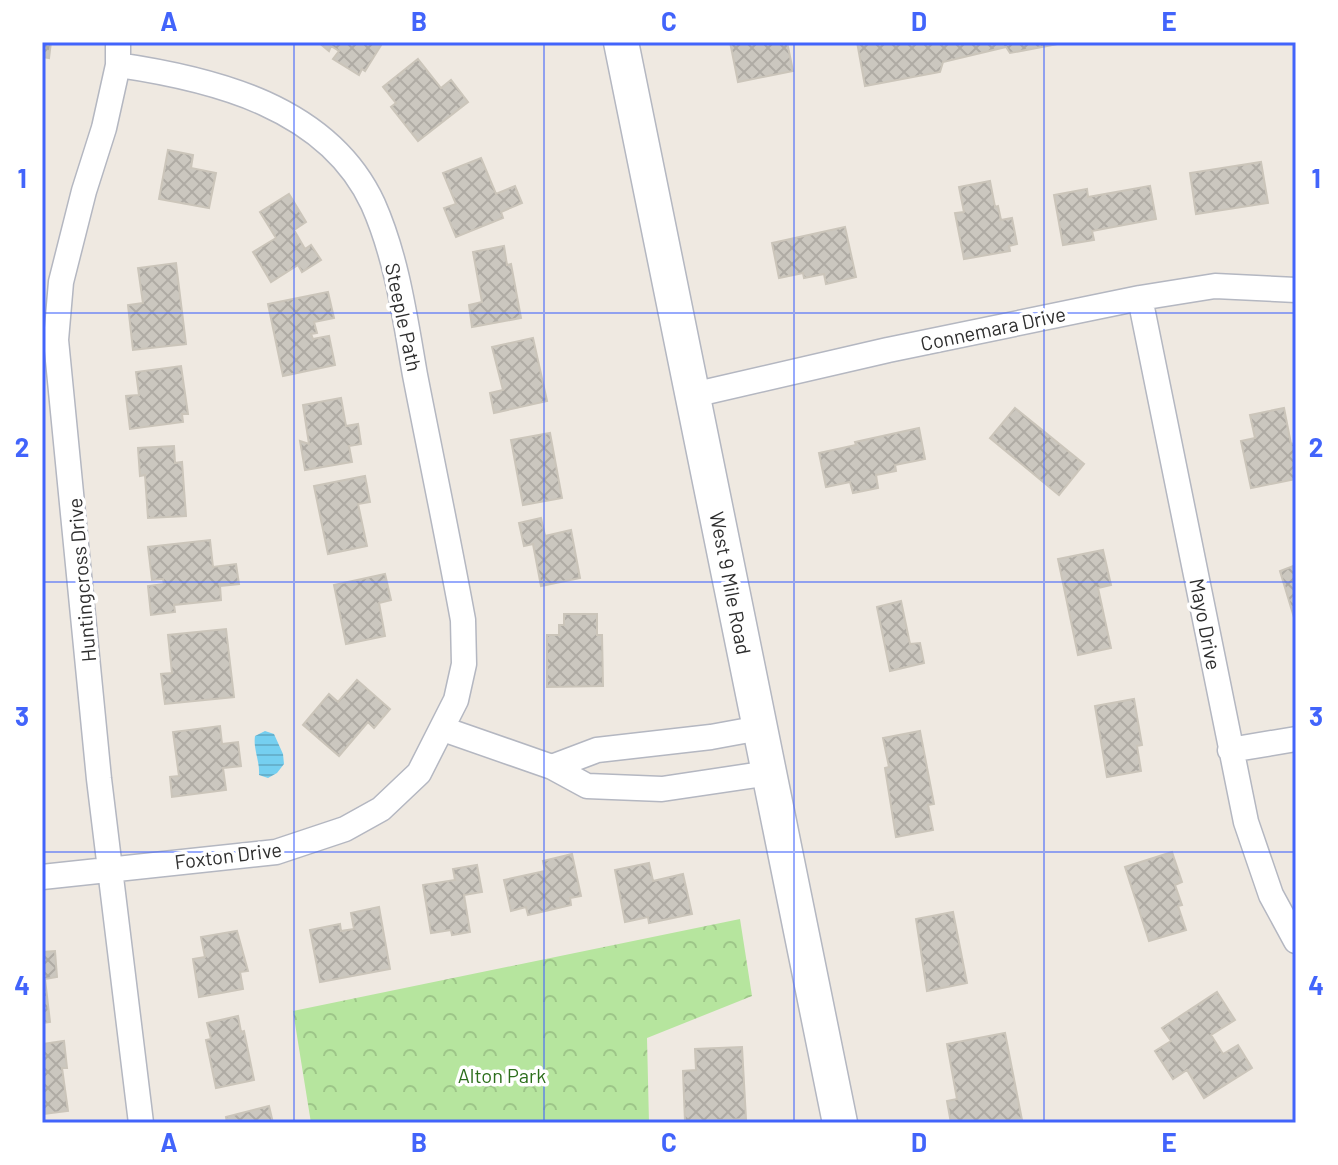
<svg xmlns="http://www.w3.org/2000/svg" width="1338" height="1165" viewBox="0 0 1338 1165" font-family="Barlow,sans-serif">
	<defs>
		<pattern id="forest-crowns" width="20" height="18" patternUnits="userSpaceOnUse" patternTransform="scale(2)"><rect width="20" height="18" fill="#b6e59e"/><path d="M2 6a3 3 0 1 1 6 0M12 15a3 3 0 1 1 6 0" fill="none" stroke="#9dc588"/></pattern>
		<pattern id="water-rules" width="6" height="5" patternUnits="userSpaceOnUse" patternTransform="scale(2)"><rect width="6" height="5" fill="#75cff0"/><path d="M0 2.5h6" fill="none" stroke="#66b2ce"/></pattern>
		<pattern id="building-cross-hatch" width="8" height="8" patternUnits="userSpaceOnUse" patternTransform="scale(2)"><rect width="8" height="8" fill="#cbc7bf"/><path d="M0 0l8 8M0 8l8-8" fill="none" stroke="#afaba4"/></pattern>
	</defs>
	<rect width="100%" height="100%" fill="#efe9e1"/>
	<path fill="url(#forest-crowns)" d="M740,919L752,996L647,1038L649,1123H311L293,1011Z"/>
	<path fill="url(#water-rules)" d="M265,731L274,734L283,754L284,764L277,773L268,778L259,775C260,761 253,749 255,736Z"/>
	<path fill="url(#building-cross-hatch)" stroke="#cbc5ba" stroke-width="2" d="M42,42H51L49,58L42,57Z
		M318,42H383L365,71L362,69L359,75L333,59L339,51L331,46L329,51Z
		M730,42H787L793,71L738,82Z
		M857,42H1068L1010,53L1006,47L943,62L940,72L865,86Z
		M418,59L441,88L451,80L468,102L418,141L391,107L396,103L383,87Z
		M168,150L193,155L191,168L216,173L209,208L159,199Z
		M481,158L496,194L515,186L522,203L501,212L503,218L456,237L444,208L456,204L443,173Z
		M1261,162L1268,203L1196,214L1190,173Z
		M990,181L995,207L998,206L1001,220L1012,218L1017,244L1009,246L1010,251L964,259L955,213L964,212L959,187Z
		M1150,186L1156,219L1092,231L1094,240L1063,245L1054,195L1087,189L1088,197Z
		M289,194L306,222L294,230L305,249L311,245L321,260L302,272L298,265L271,282L253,252L276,238L260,212Z
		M845,227L856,277L826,284L824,274L804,278L803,273L779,278L772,243Z
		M504,246L507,265L511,264L521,318L472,327L469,305L482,302L473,252Z
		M176,263L186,344L133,350L128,305L143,303L138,268Z
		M328,292L334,318L314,322L317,333L311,334L313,339L329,336L335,365L283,376L268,304Z
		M533,338L547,401L494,413L490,393L503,390L492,347Z
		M181,366L188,414H182L183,422L130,429L126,396L139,395L136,372Z
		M341,398L346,426L358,424L361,444L349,446L352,462L305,470L300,441L309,444L303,405Z
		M1015,408L1084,464L1059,495L990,438Z
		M1284,408L1291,444L1296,443V479L1251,488L1241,441L1255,438L1250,415Z
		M919,428L925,459L895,465L896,471L876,475L878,488L853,493L850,482L826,487L819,453L856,445L855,442Z
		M550,433L562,498L523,505L511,440Z
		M174,446L175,463L182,462L186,516L148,518L145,475L140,476L138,448Z
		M365,476L370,502L358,504L367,546L328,554L314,486Z
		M541,518L545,536L571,530L580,578L541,586L533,544L524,546L519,523Z
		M210,540L213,567L236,564L239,584L220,586L221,600L174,605L175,612L151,615L148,586L164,584L163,579L152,580L148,547Z
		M1103,550L1111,585L1098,588L1111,648L1078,655L1058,559Z
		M1296,565V624L1280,571Z
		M385,574L391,600L379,603L385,636L346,644L334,585Z
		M901,601L910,644L920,643L924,663L890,671L877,607Z
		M564,614H597V635H602L603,686L547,687V635H559V625H564Z
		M226,629L234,697L165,704L161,674L172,673L168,635Z
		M357,680L390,709L374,728L368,722L339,756L303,725L329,694L338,702Z
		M1134,699L1142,745L1137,746L1141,771L1107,777L1095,706Z
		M220,726L222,744L238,742L241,766L223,768L226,790L172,797L170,777L179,776L173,732Z
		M920,731L934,804L928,805L933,830L896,837L885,768L889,767L883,738Z
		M1172,852L1182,882L1175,885L1182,905L1178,906L1186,930L1149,941L1125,867Z
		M572,854L581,896L570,898L571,905L528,915L526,907L511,911L504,880L545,871L543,861Z
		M649,863L653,881L683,874L692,914L649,923L648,917L625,922L615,870Z
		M477,865L482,892L464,895L470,932L452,935L451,930L431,933L423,885L455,880L453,869Z
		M379,907L390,969L320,982L310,930L340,924L341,931L354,929L351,913Z
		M953,912L967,983L927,991L916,919Z
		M237,931L248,971L240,972L243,989L199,997L193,959L205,957L201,937Z
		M55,951L57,977L45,979L50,1022L42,1023V952Z
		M1217,992L1235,1020L1211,1035L1223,1054L1238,1045L1252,1068L1204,1098L1187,1070L1173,1079L1155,1051L1171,1041L1162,1028Z
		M238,1016L241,1032L244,1031L254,1080L216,1088L206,1040L211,1039L207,1023Z
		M1005,1033L1022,1120L1005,1123H951L947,1101L957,1099L947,1044Z
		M64,1041L67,1068H62L68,1111L44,1114L42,1109V1044Z
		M742,1047L746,1119L685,1122L683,1071L696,1070L695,1049Z
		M269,1106L273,1123H227L226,1117Z"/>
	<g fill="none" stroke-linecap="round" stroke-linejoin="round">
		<g stroke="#b4b7c1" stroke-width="27">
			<path id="street" d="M118,42V65L104,128L84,191L61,282L56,340L99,779L141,1123
				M1140,298L1246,822L1271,895L1296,941
				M693,395L888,350L1140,298L1215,286L1296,290
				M443,729L552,767L587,786L662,789L769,773
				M1230,750L1296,739
				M552,767L597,750L711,737L760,728
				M42,877L276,852L345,829L381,809L419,773L456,700L464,664L463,620C448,538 431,457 415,375C405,318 397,258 373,204C328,107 214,79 118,65"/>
		</g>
		<g stroke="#b4b7c1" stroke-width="37">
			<path id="secondary" d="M621,42L840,1123"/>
		</g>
		<use href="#street" stroke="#fff" stroke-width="24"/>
		<use href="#secondary" stroke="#fff" stroke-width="34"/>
	</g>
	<path fill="none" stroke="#4264fb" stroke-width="2" stroke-opacity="0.55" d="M294,42V1123M544,42V1123M794,42V1123M1044,42V1123M42,313H1296M42,582H1296M42,852H1296"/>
	<g text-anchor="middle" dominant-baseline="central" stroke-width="7" stroke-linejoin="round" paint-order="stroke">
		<g font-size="20" fill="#2e2e2e" stroke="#fff">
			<text transform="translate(404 317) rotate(78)">Steeple Path</text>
			<text transform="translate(993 328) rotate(-12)">Connemara Drive</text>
			<text transform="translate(81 580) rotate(-95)">Huntingcross Drive</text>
			<text transform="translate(731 583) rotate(79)">West 9 Mile Road</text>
			<text transform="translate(1206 624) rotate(79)">Mayo Drive</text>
			<text transform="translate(228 855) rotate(-7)">Foxton Drive</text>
		</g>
		<g font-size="20" fill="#2c6e1b" stroke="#fff">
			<text x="502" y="1075">Alton Park</text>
		</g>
	</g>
	<rect width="1338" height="1165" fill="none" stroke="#ffffff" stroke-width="88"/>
	<rect x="44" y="44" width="1250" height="1077" fill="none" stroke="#4264fb" stroke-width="3"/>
	<g font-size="26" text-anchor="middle" font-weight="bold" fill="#4264fb">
		<text x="169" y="31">A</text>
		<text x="419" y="31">B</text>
		<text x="669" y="31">C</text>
		<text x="919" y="31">D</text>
		<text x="1169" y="31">E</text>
		<text x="22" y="188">1</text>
		<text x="1316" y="188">1</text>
		<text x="22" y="457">2</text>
		<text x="1316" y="457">2</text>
		<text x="22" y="726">3</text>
		<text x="1316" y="726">3</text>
		<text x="22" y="995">4</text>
		<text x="1316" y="995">4</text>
		<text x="169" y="1152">A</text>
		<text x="419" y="1152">B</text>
		<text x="669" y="1152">C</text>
		<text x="919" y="1152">D</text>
		<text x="1169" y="1152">E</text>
	</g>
</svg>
